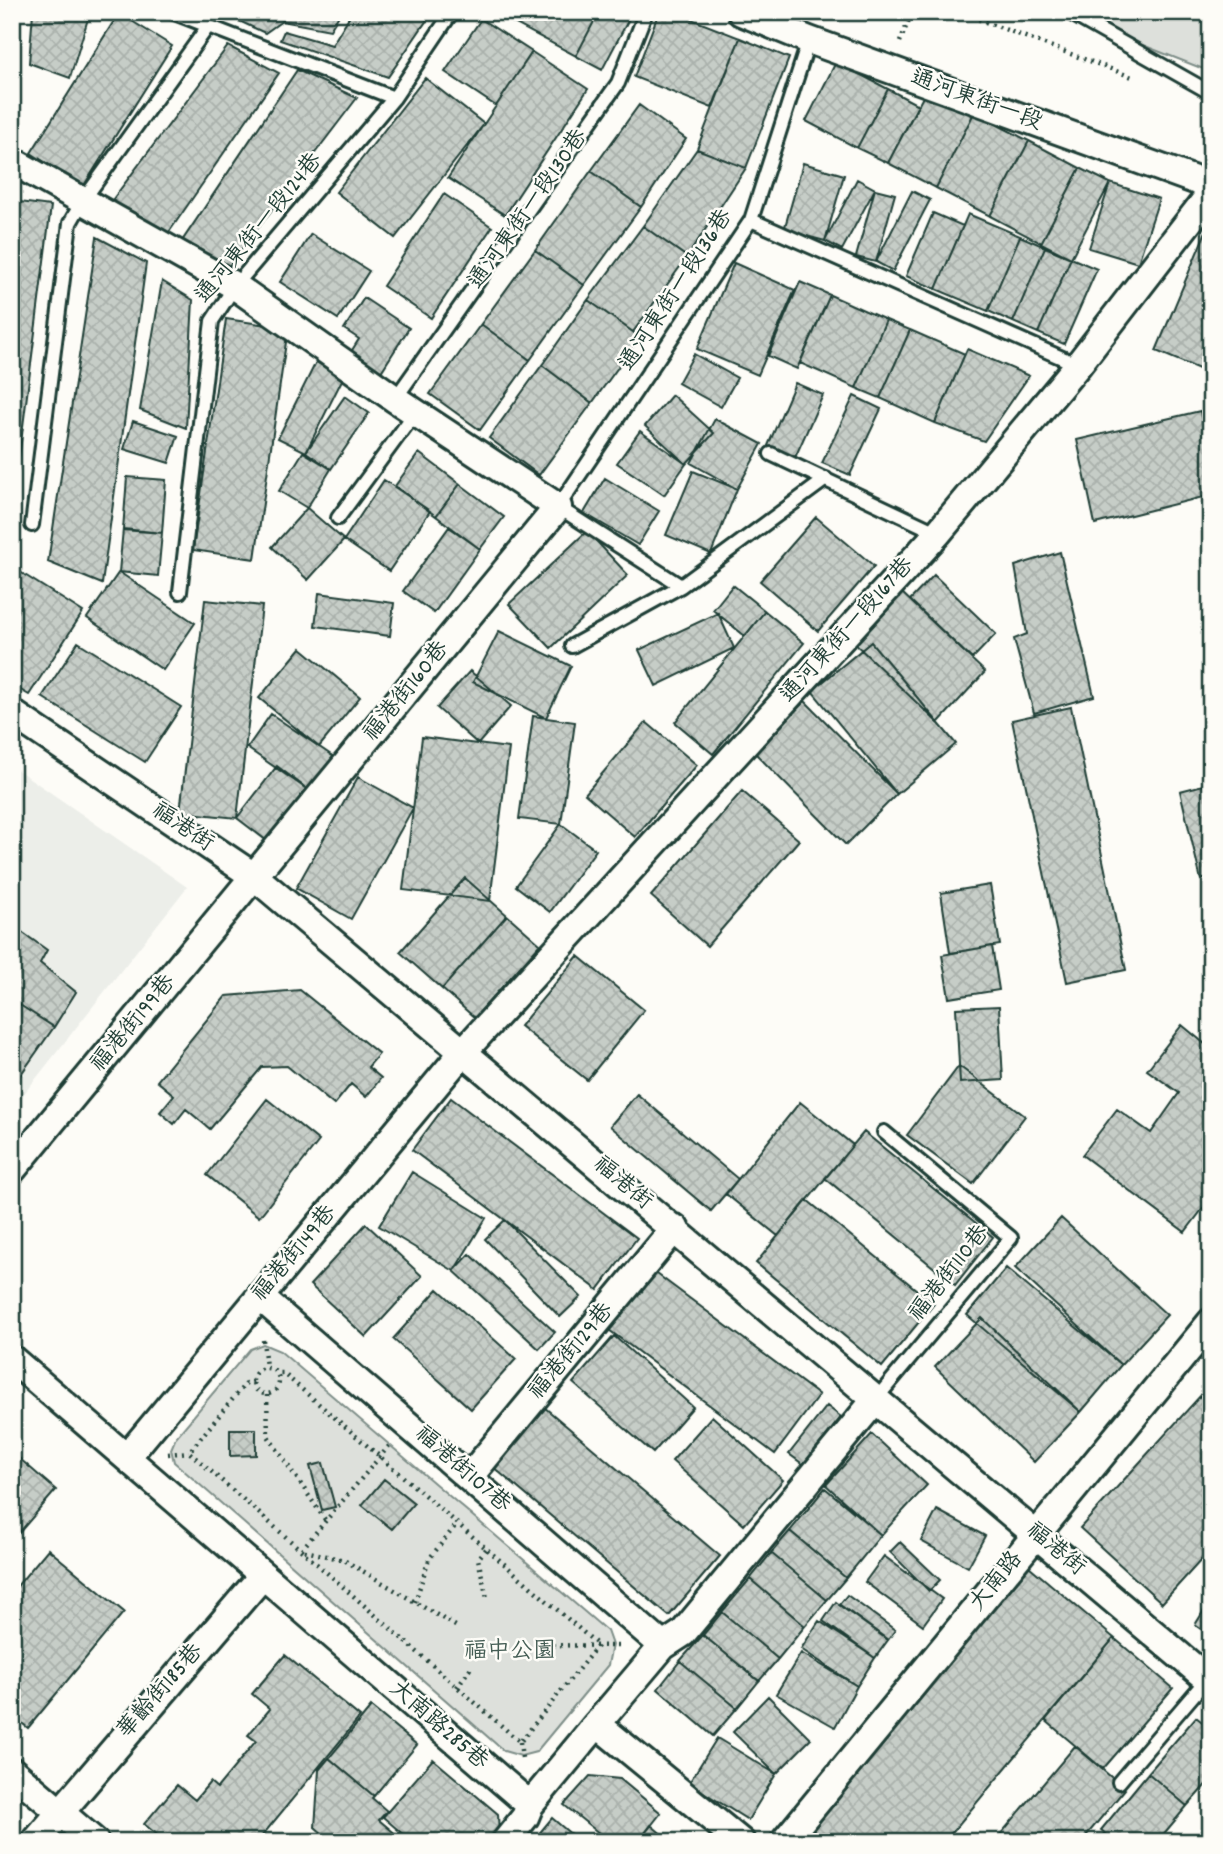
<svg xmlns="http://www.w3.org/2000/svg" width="1223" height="1854" viewBox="0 0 1223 1854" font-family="Dekko,'LXGW WenKai TC',sans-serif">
	<defs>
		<pattern id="building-cross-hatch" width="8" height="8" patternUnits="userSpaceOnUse" patternTransform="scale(1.75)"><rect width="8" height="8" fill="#c6cdc7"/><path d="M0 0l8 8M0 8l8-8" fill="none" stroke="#aab1ac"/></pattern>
	</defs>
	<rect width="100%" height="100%" fill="#fdfcf7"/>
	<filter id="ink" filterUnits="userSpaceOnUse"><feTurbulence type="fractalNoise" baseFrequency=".0143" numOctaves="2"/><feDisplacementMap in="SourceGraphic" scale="14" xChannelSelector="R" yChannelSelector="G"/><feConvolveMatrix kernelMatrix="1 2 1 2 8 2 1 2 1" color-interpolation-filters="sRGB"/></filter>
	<g filter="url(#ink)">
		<path fill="#eceee9" d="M12,766L187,887L12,1109Z"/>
		<path fill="#dde0db" stroke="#7e8e88" stroke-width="2" d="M1059,12H1211V72Z
			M263,1344L280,1351L607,1631L612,1645L608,1665L536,1752L521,1756L504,1751L174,1462L171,1449L176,1437L250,1349Z"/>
		<path fill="url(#building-cross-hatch)" stroke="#1f3d34" stroke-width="2" d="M33,12H90L70,78L29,63Z
			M220,12H341L330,30L282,21L265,33Z
			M352,12H414L427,20L388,77L280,40L284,31L332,45Z
			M493,12H599L576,56Z
			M599,12L632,13L602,70L576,56Z
			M659,12H673L740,38L712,108L634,77Z
			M119,13L172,46L83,187L31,153Z
			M481,19L532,52L496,106L445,72Z
			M740,38L789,58L746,168L697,149Z
			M228,46L279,73L165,238L110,203Z
			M532,52L588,89L505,215L448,178Z
			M836,62L888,89L857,148L806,121Z
			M297,70L357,98L222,275L176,250Z
			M425,78L484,124L395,238L336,192Z
			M888,89L918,105L888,163L857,148Z
			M927,89L974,113L936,188L888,163Z
			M639,105L686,139L641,207L591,171Z
			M974,113L1029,141L990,216L936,188Z
			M1029,141L1080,168L1041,243L990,216Z
			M697,149L746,168L687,257L643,226Z
			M803,163L844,175L825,241L784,230Z
			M1080,168L1110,183L1071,258L1041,243Z
			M591,171L641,207L584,285L535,250Z
			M857,179L875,189L842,250L825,241Z
			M1110,183L1159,199L1138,263L1089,248Z
			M875,189L895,194L876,262L856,257Z
			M912,191L930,200L893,271L876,262Z
			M444,194L492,227L431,318L383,286Z
			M12,201L51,206L12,513Z
			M933,213L963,226L936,289L906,276Z
			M968,214L1020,236L988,311L936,289Z
			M1209,224L1211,225V374L1156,351Z
			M643,226L687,257L633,332L588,300Z
			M311,234L369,271L338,319L280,282Z
			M1020,236L1045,247L1013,322L988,311Z
			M97,237L146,263L102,584L48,562Z
			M1045,247L1071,258L1038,333L1013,322Z
			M535,250L584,285L530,360L481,324Z
			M1071,258L1097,269L1064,344L1038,333Z
			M734,263L795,290L758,375L697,349Z
			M162,281L193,300L186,428L140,410Z
			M800,282L830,295L797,369L768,356Z
			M830,295L886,320L856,388L800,363Z
			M364,298L409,328L379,375L349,355L359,339L344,329Z
			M588,300L640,337L592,403L542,365Z
			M226,319L288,328L255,559L193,550Z
			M886,320L910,330L880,398L856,388Z
			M481,324L530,360L480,430L430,394Z
			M910,330L965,354L935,423L880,398Z
			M967,349L1029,376L984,441L935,423Z
			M694,354L737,378L721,407L678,383Z
			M316,362L344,376L306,452L278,438Z
			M542,365L592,403L539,475L489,438Z
			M795,383L823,395L794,460L767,448Z
			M672,395L714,433L686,464L645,426Z
			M345,396L369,413L331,469L306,452Z
			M854,396L881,409L850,475L822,463Z
			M1200,411L1211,459V495L1095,524L1077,440Z
			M715,419L762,444L737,489L691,463Z
			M133,421L178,436L169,463L124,449Z
			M640,431L686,464L664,495L617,463Z
			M303,452L331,469L307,508L279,491Z
			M419,453L460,484L436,516L395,486Z
			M693,471L737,489L711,554L666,535Z
			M127,477L166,480L162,533L123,530Z
			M605,478L659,511L638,545L584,513Z
			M384,480L430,511L389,571L344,540Z
			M460,484L504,517L480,549L436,516Z
			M307,508L344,540L308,580L272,547Z
			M816,517L874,566L818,631L760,581Z
			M449,527L480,549L434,613L403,591Z
			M123,529L162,533L158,576L119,572Z
			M587,531L628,575L551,648L509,604Z
			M1060,552L1094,696L1034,713L1014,639L1027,634L1015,566Z
			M20,572L83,612L29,695L12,685V585Z
			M119,572L195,623L163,670L87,618Z
			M934,575L996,634L972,659L910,600Z
			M733,585L765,611L745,636L713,610Z
			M899,590L985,672L938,723L851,640Z
			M319,593L394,603L390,636L315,626Z
			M205,600L262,606L237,818L180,812Z
			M765,611L804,643L713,754L675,722Z
			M718,613L734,648L656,686L639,650Z
			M499,631L571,666L546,718L473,682Z
			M78,642L181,707L145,762L42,697Z
			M871,642L956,744L897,794L812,691Z
			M301,648L360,697L319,747L259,698Z
			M470,671L511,706L478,744L437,708Z
			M805,701L897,794L846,845L754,752Z
			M1071,707L1126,970L1067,982L1012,720Z
			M271,714L334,757L311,792L247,748Z
			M533,716L575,722L561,824L519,819Z
			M646,722L697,765L635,837L585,794Z
			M422,737L509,748L490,901L403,890Z
			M277,766L311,792L271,844L237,818Z
			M358,777L413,808L351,919L296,888Z
			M1211,783V877L1201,880L1180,791Z
			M742,791L799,840L707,946L651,896Z
			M561,824L596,850L550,912L516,886Z
			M465,878L507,915L442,989L400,952Z
			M990,885L1000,945L950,953L941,893Z
			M507,915L540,944L475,1018L442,989Z
			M12,925L47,950L40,963L76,992L54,1027L12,1000Z
			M992,946L999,990L949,998L942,955Z
			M578,956L644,1010L587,1080L520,1026Z
			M300,990L379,1054L368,1067L381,1078L366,1097L351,1084L334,1105L287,1066L262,1067L210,1129L186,1109L174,1124L160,1112L174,1095L157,1081L226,996Z
			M12,1000L54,1027L12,1087Z
			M999,1006L1003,1080L960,1083L956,1008Z
			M1182,1025L1211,1049V1198L1185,1232L1082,1155L1117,1109L1151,1133L1179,1093L1147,1070Z
			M959,1066L1025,1116L973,1184L907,1135Z
			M637,1094L738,1179L711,1211L610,1126Z
			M451,1098L637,1238L598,1290L412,1150Z
			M267,1099L319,1141L259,1217L207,1175Z
			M800,1102L853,1145L778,1236L726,1194Z
			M864,1132L993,1237L955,1285L825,1178Z
			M412,1172L486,1218L454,1271L379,1226Z
			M807,1200L934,1304L882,1367L756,1263Z
			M1061,1218L1167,1315L1121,1365L1015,1268Z
			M505,1220L581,1297L560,1317L485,1239Z
			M366,1224L422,1276L366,1337L310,1285Z
			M470,1254L555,1332L539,1349L454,1271Z
			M1006,1268L1121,1365L1081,1412L967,1315Z
			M653,1271L819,1395L775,1454L609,1330Z
			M438,1289L516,1359L471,1409L393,1339Z
			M982,1318L1081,1412L1034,1462L935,1367Z
			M614,1336L693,1407L653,1453L573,1383Z
			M1211,1384V1549L1162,1603L1080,1528Z
			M827,1406L841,1417L804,1465L789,1454Z
			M544,1407L720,1556L669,1616L493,1467Z
			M712,1416L783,1480L744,1525L672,1461Z
			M230,1429H256V1455L230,1456Z
			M872,1434L927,1485L881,1535L826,1485Z
			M12,1452L56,1490L12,1541Z
			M323,1463L335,1507L322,1510L310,1466Z
			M384,1479L414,1503L392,1529L362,1505Z
			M825,1488L881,1535L846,1578L790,1531Z
			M937,1510L985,1536L968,1567L921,1541Z
			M790,1531L846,1578L827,1600L771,1553Z
			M900,1542L940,1580L929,1591L890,1552Z
			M48,1549L124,1612L28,1728L12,1715V1592Z
			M771,1553L827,1600L805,1626L750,1579Z
			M884,1556L942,1599L923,1625L865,1582Z
			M1023,1561L1114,1638L944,1842H787Z
			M750,1579L805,1626L778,1659L722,1612Z
			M847,1595L895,1630L888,1640L839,1605Z
			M1211,1599V1636L1195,1625Z
			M836,1602L888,1640L875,1658L823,1621Z
			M722,1612L778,1659L759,1681L703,1635Z
			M819,1621L875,1658L857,1686L801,1649Z
			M703,1635L759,1681L737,1708L680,1661Z
			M1114,1638L1173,1688L1103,1769L1045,1720Z
			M801,1653L857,1686L835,1727L776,1694Z
			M285,1655L360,1717L257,1842H166L144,1824L177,1785L195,1800L210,1782L217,1788L256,1741L248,1735L270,1709L252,1694Z
			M680,1661L737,1708L713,1736L658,1689Z
			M768,1696L811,1739L776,1774L733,1732Z
			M371,1707L417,1745L374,1796L329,1758Z
			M1196,1717L1211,1729V1779L1187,1806L1148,1773Z
			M717,1738L776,1774L748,1820L689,1783Z
			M1075,1746L1125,1789L1081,1842H994Z
			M329,1758L374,1796L372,1798L387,1811L379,1820L399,1837L395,1842H332L315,1827L319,1770Z
			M433,1759L498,1814L499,1835L494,1842H412L383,1817Z
			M1148,1773L1187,1806L1157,1842H1115L1101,1830Z
			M590,1776L620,1779L661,1813L638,1842H610L564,1805Z
			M552,1818L580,1842H532Z
			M651,1825L671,1842H638Z"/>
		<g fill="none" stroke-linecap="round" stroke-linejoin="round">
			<g stroke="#1f3d34" stroke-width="18">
				<path id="lane" d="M172,12L394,98
					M1068,12L1211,93
					M751,220L1078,365
					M395,399L618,83L646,12
					M771,454L938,533
					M338,518L415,413
					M32,525L70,223L82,202L209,25
					M681,586L558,507L751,220L809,40
					M180,592L212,321L235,286L394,98L452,12
					M572,646L681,586L826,479
					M876,1399L1011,1238L884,1132
					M1119,1782L1207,1679"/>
			</g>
			<g stroke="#1f3d34" stroke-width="32">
				<path id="street" d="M741,12L809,40L1211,186
					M12,161L235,286L395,399L558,507L12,1170
					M12,713L255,877L1211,1682
					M260,1297L663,1646
					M12,1359L530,1805L597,1724L741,1842
					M127,1457L463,1052L938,533L1078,365L1211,193
					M470,1476L675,1228
					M597,1724L663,1646L683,1633L876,1399
					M12,1771L95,1842
					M35,1842L263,1575
					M505,1842L525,1817L530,1805
					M784,1842L1211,1322"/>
			</g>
			<path stroke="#1f3d34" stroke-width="4.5" stroke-dasharray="2 5" stroke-linecap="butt" d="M959,12L1132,77
				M900,42L912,12
				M263,1340L266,1367
				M253 1381a13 13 0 1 1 26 0a13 13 0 1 1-26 0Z
				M253,1381L246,1383L189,1452L520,1742L598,1645L283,1373H278
				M267,1395L268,1436L326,1521
				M389,1446L301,1550L344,1560L459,1628
				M168,1454L189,1452
				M486,1549L478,1559L487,1598
				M415,1602L429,1559L457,1524
				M539,1645L618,1646
				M457,1687L472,1666
				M520,1742L522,1758"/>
			<use href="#lane" stroke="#fdfcf7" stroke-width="12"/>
			<use href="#street" stroke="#fdfcf7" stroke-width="26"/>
		</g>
	</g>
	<g text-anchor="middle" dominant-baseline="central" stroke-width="5" stroke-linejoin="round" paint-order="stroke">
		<g font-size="23" fill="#1f3d34" stroke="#fdfcf7">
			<text transform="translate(976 101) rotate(20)">通河東街一段</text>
			<text transform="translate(529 210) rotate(-55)">通河東街一段130巷</text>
			<text transform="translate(260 229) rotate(-51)">通河東街一段124巷</text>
			<text transform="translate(677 291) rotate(-57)">通河東街一段136巷</text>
			<text transform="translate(848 631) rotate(-48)">通河東街一段167巷</text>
			<text transform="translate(407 692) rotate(-51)">福港街160巷</text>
			<text transform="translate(182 828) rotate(34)">福港街</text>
			<text transform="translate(134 1024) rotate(-50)">福港街199巷</text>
			<text transform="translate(622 1184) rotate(40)">福港街</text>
			<text transform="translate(295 1254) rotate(-50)">福港街149巷</text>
			<text transform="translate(950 1274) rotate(-52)">福港街110巷</text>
			<text transform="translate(572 1352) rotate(-50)">福港街129巷</text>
			<text transform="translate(462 1470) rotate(41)">福港街107巷</text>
			<text transform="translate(1055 1550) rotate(40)">福港街</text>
			<text transform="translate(997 1582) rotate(-51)">大南路</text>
			<text transform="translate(161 1692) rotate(-49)">華齡街185巷</text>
			<text transform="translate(438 1726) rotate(41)">大南路285巷</text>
		</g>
		<g font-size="23" fill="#455e55" stroke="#fdfcf7">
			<text x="510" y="1652">福中公園</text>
		</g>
	</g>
	<rect width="1223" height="1854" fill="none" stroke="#fdfcf7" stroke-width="42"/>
	<rect x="21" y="21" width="1181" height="1812" fill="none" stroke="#1f3d34" stroke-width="2.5" filter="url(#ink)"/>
</svg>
